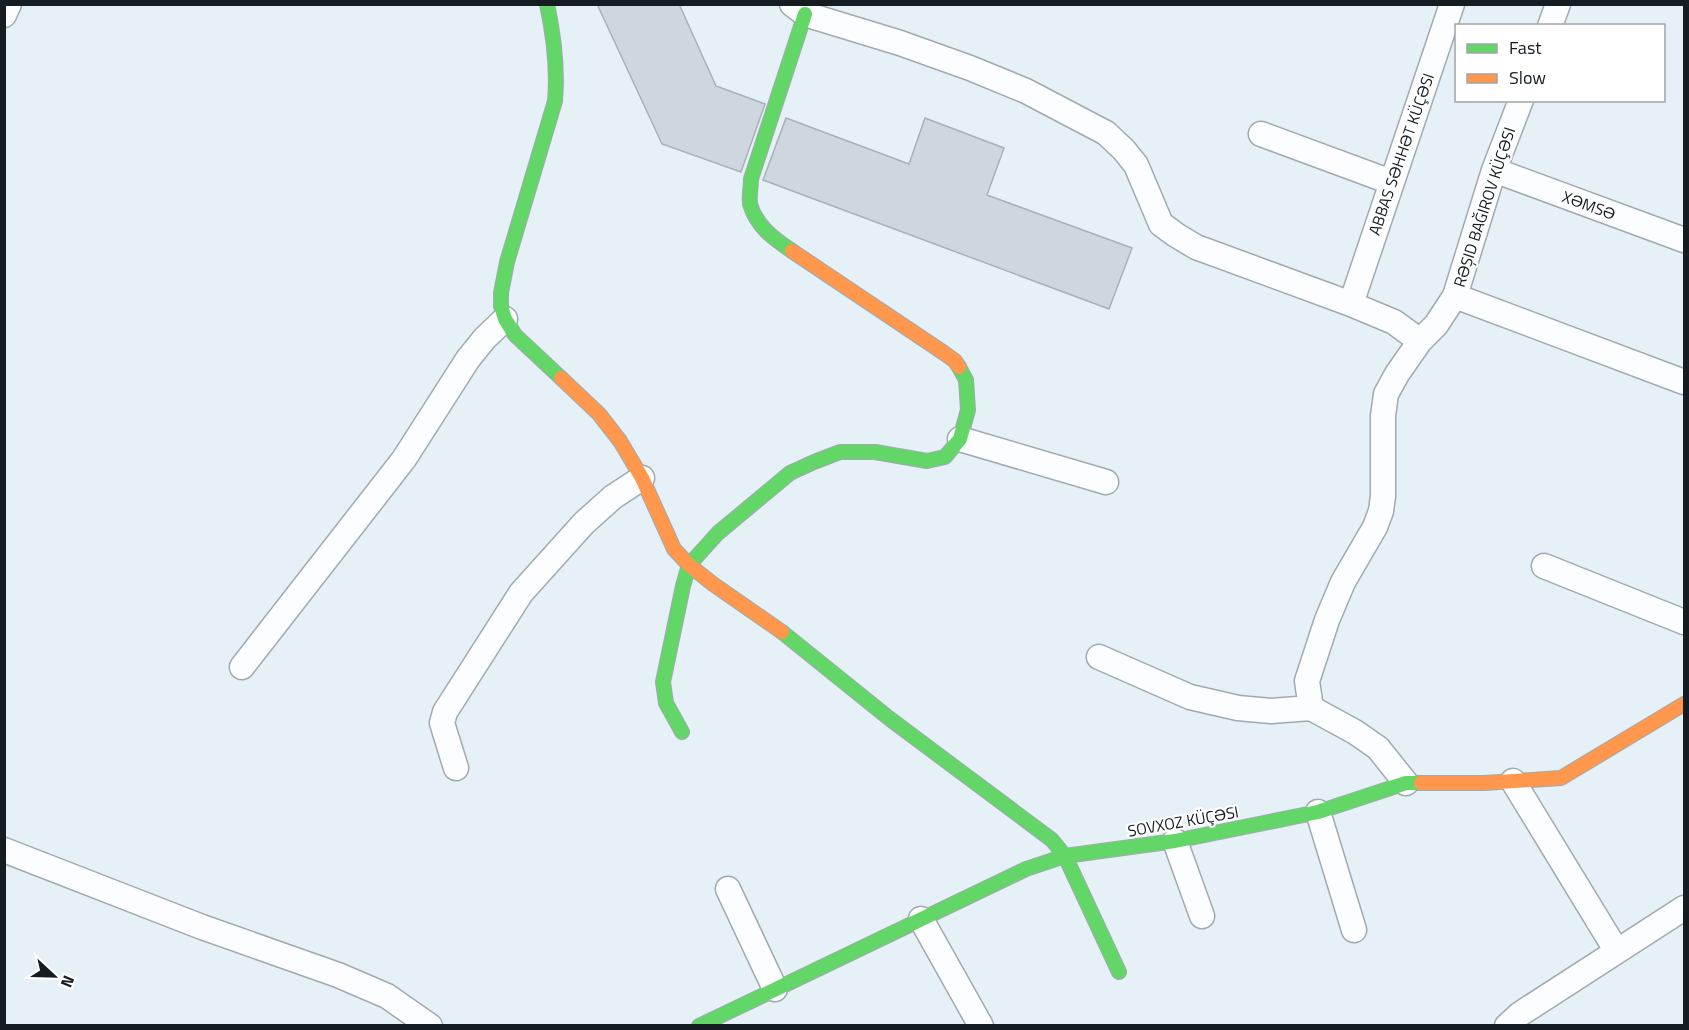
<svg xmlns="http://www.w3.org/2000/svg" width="1689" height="1030" viewBox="0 0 1689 1030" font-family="'Titillium Web',sans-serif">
	<rect width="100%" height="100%" fill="#e6f0f7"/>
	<path fill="#ced7dd" stroke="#a8b1b7" stroke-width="1.5" d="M597,4H679L716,86L765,104L741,172L662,144Z
		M786,118L909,164L925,118L1004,148L987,195L1132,248L1109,309L763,180Z"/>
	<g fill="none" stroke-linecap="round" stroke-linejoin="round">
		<g stroke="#a1aab0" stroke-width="27">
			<path id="street" d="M792,4L805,14L900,43L970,68L1026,91L1106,133L1124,150L1136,165L1161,224L1176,235L1196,247L1351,304L1394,322L1420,341
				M4,15L9,4
				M1550,26L1558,4
				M1261,134L1391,182
				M1494,170L1684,240
				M1455,296L1684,382
				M1351,304L1452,4
				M960,439L1106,482
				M1544,566L1684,622
				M1099,657L1190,697L1238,708L1271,711L1311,708L1355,732L1378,748L1406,783
				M242,667L404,459L468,359L485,338L505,319
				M1311,708L1307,681L1327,620L1343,582L1375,527L1381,511L1383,496V416L1386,394L1397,374L1420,341L1436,325L1455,296L1494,170L1521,100
				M456,768L442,723L445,712L521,593L584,523L613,497L642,478
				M1513,781L1616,950
				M1318,812L1354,930
				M1175,841L1202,916
				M4,850L202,927L338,975L387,996L430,1026
				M728,889L775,989
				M921,919L981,1026
				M1507,1026L1520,1014L1684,908"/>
		</g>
		<g stroke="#a1aab0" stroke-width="16">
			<path id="fast" d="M547,4C554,37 558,68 555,101L507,262L501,293V306L505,319L515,335L561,378
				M792,251C774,239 756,226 750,204C749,196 751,187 751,179L805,14
				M782,632L890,719L1052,840L1065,856L1119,972
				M682,732L666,703L663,682L683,586L689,565L718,533L790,473L814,462L840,452H875L927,461L945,457L960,439L968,410L966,380L959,367
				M699,1026L1026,869L1065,856L1175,841L1318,812L1406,783H1421"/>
		</g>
		<g stroke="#a1aab0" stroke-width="16">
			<path id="slow" d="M792,251L944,353L955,361L959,367
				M561,378L599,414L620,441L642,478L674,549L689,565L713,584L782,632
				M1421,783H1484L1561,778L1684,704"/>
		</g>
		<use href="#street" stroke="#fbfdfe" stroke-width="24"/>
		<use href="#fast" stroke="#63d668" stroke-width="14"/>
		<use href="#slow" stroke="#ff974d" stroke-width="14"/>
	</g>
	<g text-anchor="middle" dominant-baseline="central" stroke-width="4.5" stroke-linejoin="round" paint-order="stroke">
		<g font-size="16" fill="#151d22" stroke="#fff">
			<text transform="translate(1401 154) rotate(-71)">ABBAS SƏHHƏT KÜÇƏSI</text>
			<text transform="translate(1589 205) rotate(20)">XƏMSƏ</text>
			<text transform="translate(1484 207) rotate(-72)">RƏŞID BAĞIROV KÜÇƏSI</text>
			<text transform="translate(1183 821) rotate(-10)">SOVXOZ KÜÇƏSI</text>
		</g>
	</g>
	<rect width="1689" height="1030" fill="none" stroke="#151d22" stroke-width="12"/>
	<rect x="1455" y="24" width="210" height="78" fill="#ffffff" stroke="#a1a5a7" stroke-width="1.5"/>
	<rect x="1467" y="44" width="30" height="9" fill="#63d668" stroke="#a1a5a7" stroke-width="1.5"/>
	<text x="1509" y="54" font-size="18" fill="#151d22">Fast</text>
	<rect x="1467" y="74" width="30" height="9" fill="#ff974d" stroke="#a1a5a7" stroke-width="1.5"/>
	<text x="1509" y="84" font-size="18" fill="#151d22">Slow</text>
	<g transform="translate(54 976) rotate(112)" stroke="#ffffff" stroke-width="4.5" paint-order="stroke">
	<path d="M0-4.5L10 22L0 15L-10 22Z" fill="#151d22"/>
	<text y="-9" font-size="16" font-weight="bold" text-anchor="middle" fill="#151d22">N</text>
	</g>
</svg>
